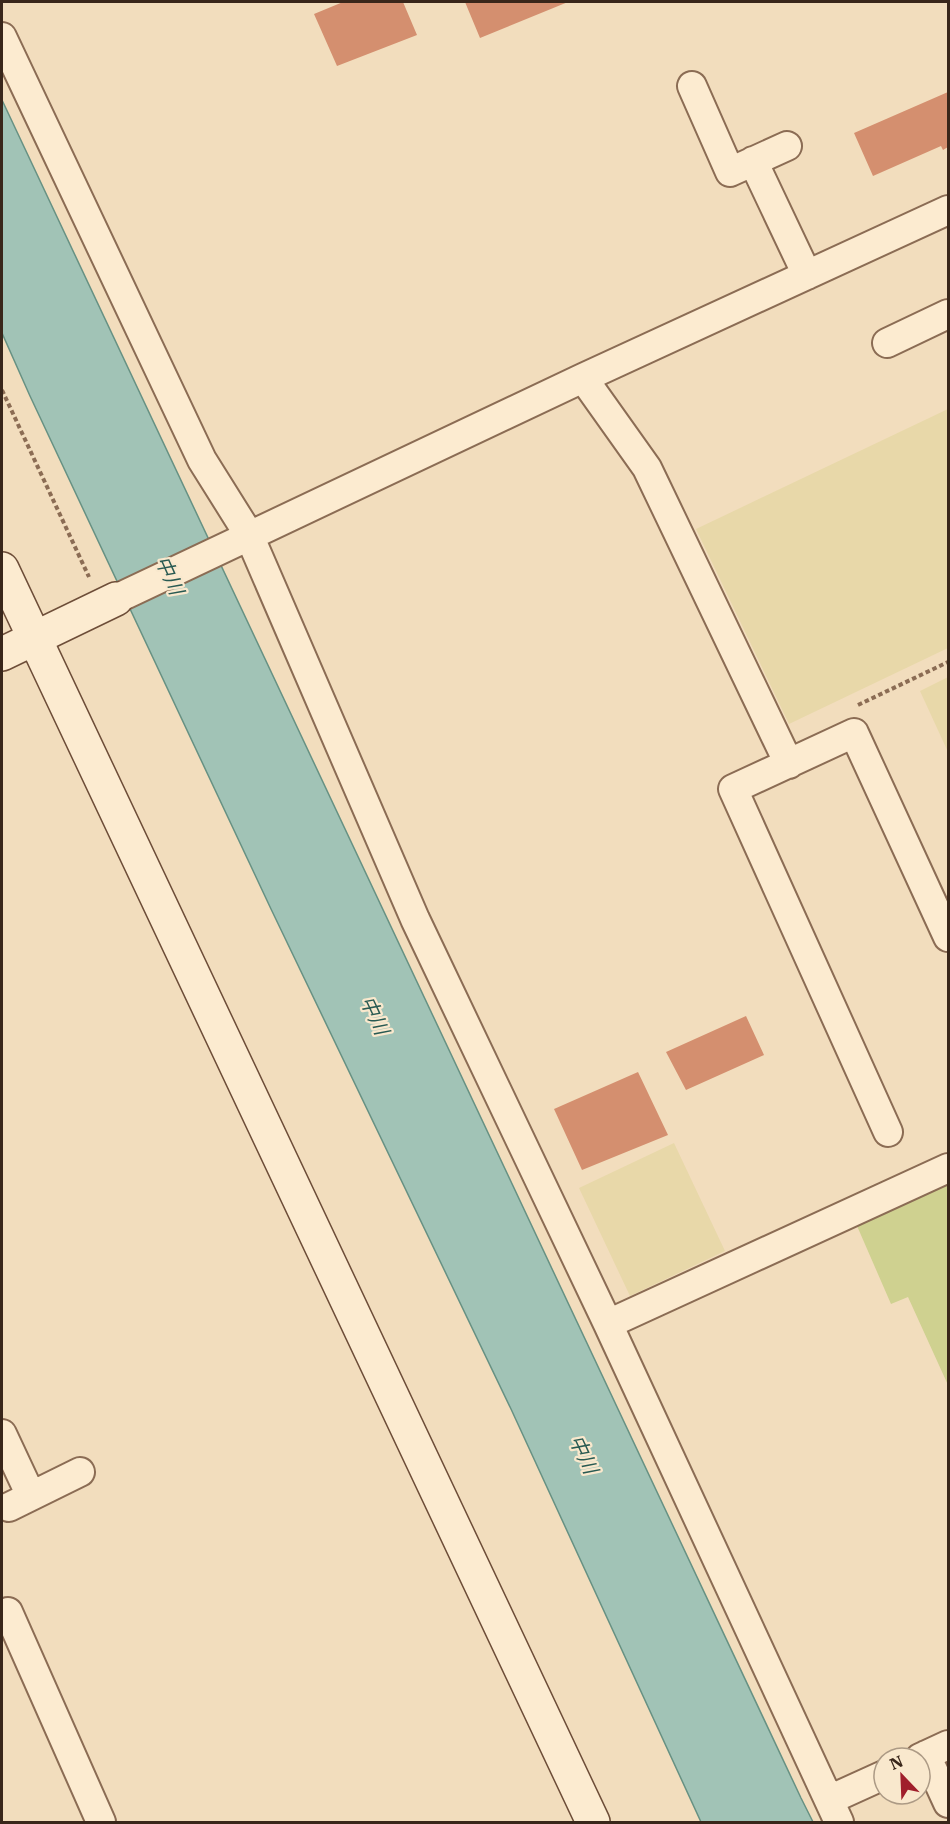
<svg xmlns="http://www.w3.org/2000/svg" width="950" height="1824" viewBox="0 0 950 1824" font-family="'IBM Plex Serif','Noto Sans JP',serif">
	<rect width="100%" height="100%" fill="#f2ddbd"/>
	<path fill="#e8d8a9" d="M948,409V648L789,724L696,529Z
		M948,677V752L920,691Z
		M674,1143L725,1251L630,1296L579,1188Z"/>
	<path fill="#cfd190" d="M948,1176V1385L908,1297L891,1304L854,1219Z"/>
	<path fill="#a1c3b6" stroke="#679183" stroke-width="1.5" d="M2,100L801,1798L813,1822H701L511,1409L271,909L30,396L2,333Z"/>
	<path fill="#d48f6f" d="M343,2H403L417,35L337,66L314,14Z
		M465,2H568L480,38Z
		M948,92V147L943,150L941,146L873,176L854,133Z
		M746,1016L764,1055L686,1090L666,1052Z
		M638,1072L668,1135L582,1170L554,1109Z"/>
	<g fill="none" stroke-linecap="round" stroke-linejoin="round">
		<g stroke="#8b6c54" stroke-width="32">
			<path id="street" d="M2,37L202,460L249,535L415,919L608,1324L839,1822
				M692,86L730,172L787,146
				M753,161L807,275
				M887,343L948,314
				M583,378L647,468L789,764
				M116,599L583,378L948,210
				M888,1132L733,789L854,733L948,937
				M608,1324L948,1168
				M2,1434L31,1496
				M9,1507L80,1472
				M8,1612L101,1822
				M926,1755L948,1803
				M920,1758L948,1745
				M829,1800L884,1775"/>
		</g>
		<g stroke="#6d4d38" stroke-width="36">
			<path id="secondary" d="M2,569L593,1822
				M2,654L116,599"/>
		</g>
		<path stroke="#8b6c54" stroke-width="4" stroke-dasharray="4.5 3" stroke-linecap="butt" d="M2,390L89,577
			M858,705L948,662"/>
		<use href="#street" stroke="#fcebd0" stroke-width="28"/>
		<use href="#secondary" stroke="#fcebd0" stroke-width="33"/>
	</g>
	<g text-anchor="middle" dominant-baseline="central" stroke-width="4.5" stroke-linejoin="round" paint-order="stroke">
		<g font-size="20" font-style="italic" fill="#285a52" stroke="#f9e8cd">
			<text transform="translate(170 575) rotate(66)">中川</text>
			<text transform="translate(375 1015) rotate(65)">中川</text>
			<text transform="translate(584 1454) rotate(65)">中川</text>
		</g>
	</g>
	<rect width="950" height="1824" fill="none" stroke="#39261a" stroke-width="6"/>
	<g transform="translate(902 1776) rotate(337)"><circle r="28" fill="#f9e8cd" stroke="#ac9a85" stroke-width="1.5"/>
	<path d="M0-4.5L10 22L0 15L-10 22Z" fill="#a01e2b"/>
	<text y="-9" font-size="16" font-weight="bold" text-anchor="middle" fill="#39261a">N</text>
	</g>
</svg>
